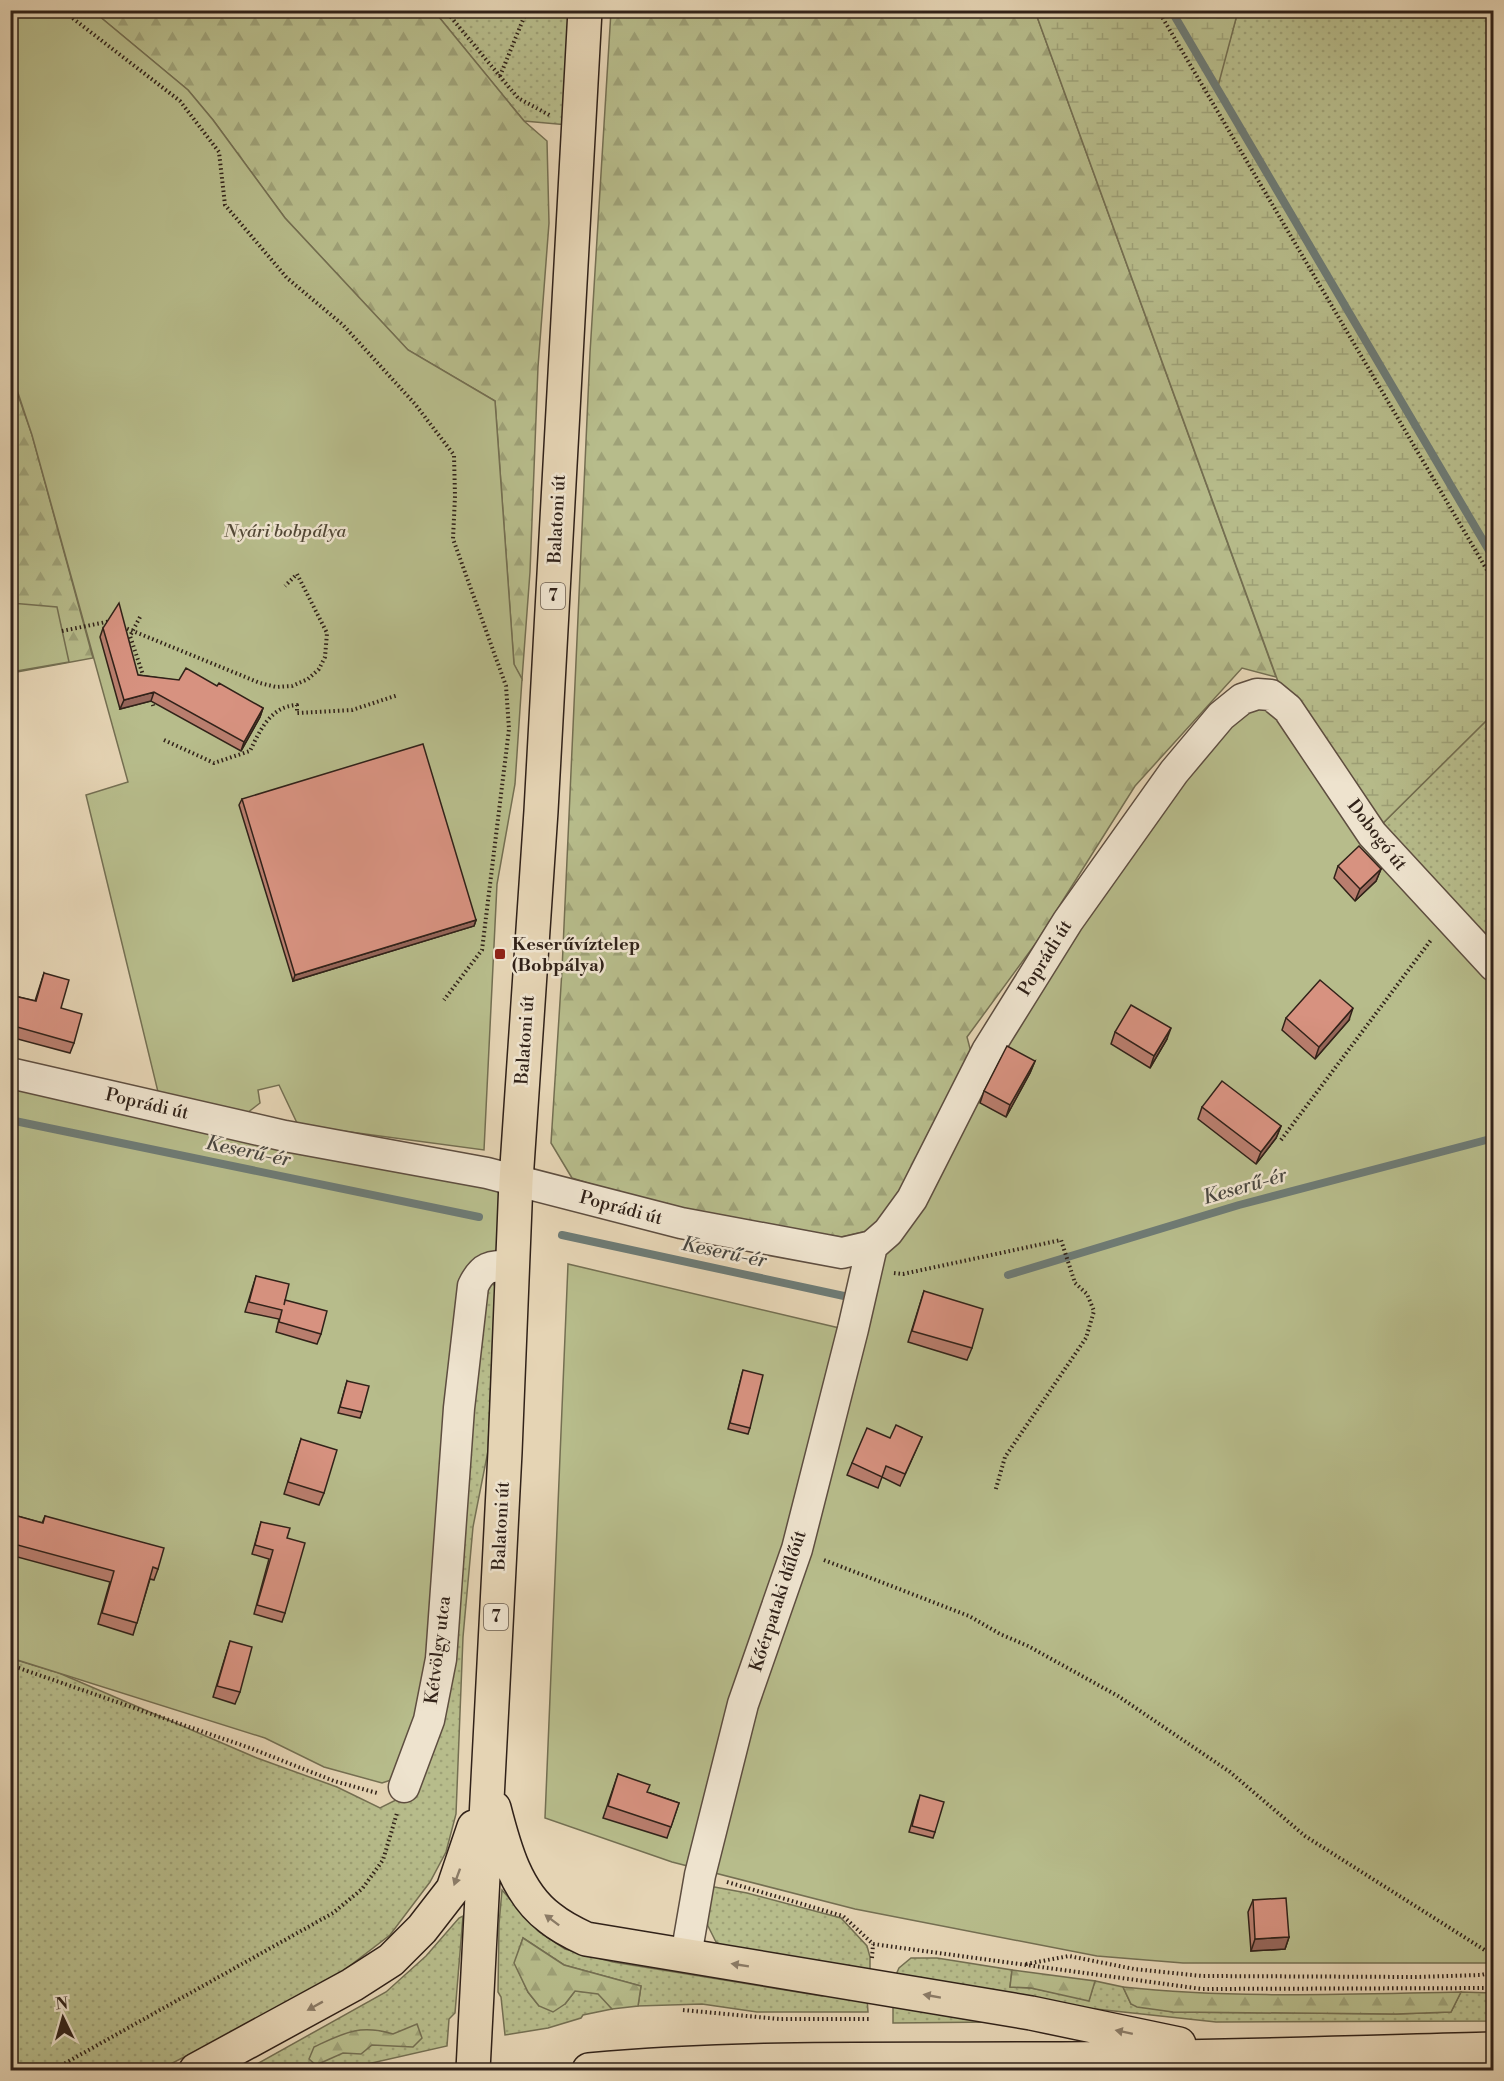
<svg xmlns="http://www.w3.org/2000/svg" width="1504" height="2081" viewBox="0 0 1504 2081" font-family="'Libre Bodoni',serif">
	<defs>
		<pattern id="grass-dots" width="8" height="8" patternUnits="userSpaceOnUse" patternTransform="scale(1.5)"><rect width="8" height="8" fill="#b7bc8b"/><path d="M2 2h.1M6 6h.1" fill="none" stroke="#9ea177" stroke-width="1.8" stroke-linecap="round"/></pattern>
		<pattern id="forest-firs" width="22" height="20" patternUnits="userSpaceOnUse" patternTransform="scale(1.5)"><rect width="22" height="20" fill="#b7bc8b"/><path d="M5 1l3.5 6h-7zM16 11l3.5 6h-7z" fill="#9ea177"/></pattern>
		<pattern id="wetland-marsh" width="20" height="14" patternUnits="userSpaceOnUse" patternTransform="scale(1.5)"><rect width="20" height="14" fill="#b7bc8b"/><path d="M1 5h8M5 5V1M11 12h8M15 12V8" fill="none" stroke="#9ea177"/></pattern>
	</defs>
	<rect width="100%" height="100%" fill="#e5d4b4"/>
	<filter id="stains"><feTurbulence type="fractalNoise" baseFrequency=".00333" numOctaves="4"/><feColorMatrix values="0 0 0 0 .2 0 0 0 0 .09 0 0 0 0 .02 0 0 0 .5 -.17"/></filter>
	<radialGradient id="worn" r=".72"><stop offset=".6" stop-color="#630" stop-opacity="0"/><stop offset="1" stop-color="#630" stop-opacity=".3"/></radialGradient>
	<path fill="url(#grass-dots)" stroke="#746f52" stroke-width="1.5" d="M434,11H585L579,126L524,121Z
		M1238,11H1493V559L1216,90Z
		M1493,714V966L1372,834Z
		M491,1280L495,1287L488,1451L473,1527L463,1637L456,1814L446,1852L430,1882L390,1935L326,1984L159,2070H11L10,1658L59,1673L257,1758L337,1787L380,1808L406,1795L476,1321Z
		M709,1886L747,1893L841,1918L867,1946L870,1957V1973L729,1950L716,1942L708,1926L704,1911Z
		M502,1890L538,1931L565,1949L613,1962L822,1996L831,1994L867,1998L868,2012H757L702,2004L638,2006L641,1986L564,1965L523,1938L515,1963L528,1992L539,2006L565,2004L575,1991L599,1993L612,2009L583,2015L581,2018L548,2028L505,2035L501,1997L498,1992L499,1924Z
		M463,1916L455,2013L449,2019L447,2046L341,2070H246L386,1992L426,1956L459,1918Z
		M911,1958H937L1012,1970L1010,1987L1031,1988L1089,2000L1095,1981L1123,1987L1131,2004L1173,2012L1396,2014L1451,2012L1461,1992L1493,1993V2021L1216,2022L1077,2007L895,1977L899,1968Z
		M893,2002L995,2022L893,2023Z"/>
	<path fill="url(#forest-firs)" stroke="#746f52" stroke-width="1.5" d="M93,11H434L524,121L547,141L549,223L538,367L530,572L522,679L514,665L495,401L408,350L285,218L213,120L188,90Z
		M611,11H1035L1276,677L1242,668L1135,786L1036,943L967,1037L973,1060L880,1228L841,1237L682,1213L572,1178L551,1143L562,970L590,353Z
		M10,372L32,435L93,658L11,673Z
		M523,1938L564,1965L641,1986L638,2006L612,2009L598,1994L575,1991L565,2004L553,2012L539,2006L528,1992L514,1963Z
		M1012,1970L1095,1981L1089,2001L1031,1988L1010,1987Z
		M1123,1987C1235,1999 1348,1994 1461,1992L1451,2012L1396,2014L1173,2012L1137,2007L1131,2004Z
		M417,2024L422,2038L413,2047L372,2045L361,2054L343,2053L316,2065L309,2059L314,2047C344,2033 359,2024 393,2034Z"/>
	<path fill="url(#wetland-marsh)" stroke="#746f52" stroke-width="1.5" d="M1035,11H1238L1217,90L1493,559V714L1372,834L1288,709Z"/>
	<path fill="#b7bc8b" stroke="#746f52" stroke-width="1.5" d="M11,11H93L188,90L213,120L285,218L408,350L495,401L514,664L522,679L515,784L497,884L484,1150L298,1125L279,1085L258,1090L260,1103L247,1113L158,1092L86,795L128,782L32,435L11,372Z
		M11,603L57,607L69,662L11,672Z
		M1257,694L1493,966V1963H1183L1097,1956L855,1909L672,1862L545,1818L568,1264L865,1334L885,1255L1032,995L1174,772Z
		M11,1073L516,1181L512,1266L473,1286L445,1623L400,1777L382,1783L324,1767L265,1738L11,1658Z"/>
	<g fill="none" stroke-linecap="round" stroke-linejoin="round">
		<path stroke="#6e7b75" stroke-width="8" d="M1171,10L1494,559
			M10,1120L479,1217
			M562,1235L844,1296
			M1008,1275L1239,1205L1494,1138"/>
		<g stroke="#5e4e40" stroke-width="33">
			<path id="street" d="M10,1073L285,1136L487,1173L681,1223L842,1253L872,1246L888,1232L912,1199L987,1051L1068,921L1174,772L1221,716L1242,699L1257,694L1271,695L1288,709L1372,834L1494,966
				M404,1787L429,1720L441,1659L459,1408L473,1286C483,1265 491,1266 512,1266
				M686,1956L700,1875L743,1704L797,1549L853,1329L872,1246"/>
		</g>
		<g stroke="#312219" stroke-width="36">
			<path id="primary" d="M494,1808C504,1847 516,1893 550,1918C561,1927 573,1933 586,1939L1031,2013L1179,2044
				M196,2070L352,1985L391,1960L422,1929L453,1889L474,1827
				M473,2070L505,1452L516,1181L541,811L585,10
				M589,2070C739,2056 888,2060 1039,2059C1190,2058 1342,2053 1494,2049"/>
		</g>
		<path stroke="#312219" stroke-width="4" stroke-dasharray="1.5 3" stroke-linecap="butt" d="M62,10L180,101L219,152L225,205L287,278L343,325L415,404L454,455L455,496L453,539L506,686L509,729L482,950L444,1000
			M445,10L518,98L551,116
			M1158,10L1494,582
			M500,76L527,10
			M140,617L130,636L144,678
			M123,627L260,683L276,687L292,686L308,679L319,669L325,657L327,633L297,574L285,586
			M62,631L111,621
			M150,696L154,708
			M164,740L214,763L250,751C260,730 271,706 297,705V713L352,710L398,695
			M1281,1140L1431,940
			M894,1273L903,1274L1061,1240L1075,1283L1087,1294L1094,1311L1086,1338L1005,1457L995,1492
			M824,1560L969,1616L1000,1634L1028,1646L1118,1696L1230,1772L1305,1836L1494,1956
			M10,1665L250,1748L334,1781L377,1793
			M727,1882L843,1916L873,1944L1202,1989L1494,1988
			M872,1958L873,1944
			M1026,1964L1069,1956L1134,1969L1202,1976L1416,1977L1481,1975L1494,1972
			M683,2010L779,2019H871
			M53,2070L333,1913L362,1889L383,1860L397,1813"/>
		<use href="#street" stroke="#eee3ce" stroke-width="30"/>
		<use href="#primary" stroke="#e5d4b4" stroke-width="33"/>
	</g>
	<path fill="#b97e6e" stroke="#312219" stroke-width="1.5" d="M103,628L138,675L217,686L263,708L260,717L241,751L151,701L120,709L100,637Z
		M242,799L476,920L474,926L293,981L239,805Z
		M1338,866L1381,869L1376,881L1355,901L1334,878Z
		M44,973L61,1008L74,1043L70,1053L10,1037V995L35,1001Z
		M1286,1018L1349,1020L1315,1059L1282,1030Z
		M1115,1032L1167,1039L1150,1068L1111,1044Z
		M1035,1061L1030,1073L1006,1117L980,1103L984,1091Z
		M1202,1107L1281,1126L1276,1138L1256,1164L1198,1119Z
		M256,1276L285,1301L321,1334L317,1344L276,1332L279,1319L245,1312Z
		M924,1291L972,1348L967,1360L908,1342Z
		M743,1370L750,1428L748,1434L728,1429Z
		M347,1381L362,1412L360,1418L338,1413Z
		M922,1437L917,1448L900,1486L882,1477L878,1488L847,1475L852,1463L890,1438Z
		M301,1439L324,1493L319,1505L284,1494Z
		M10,1514L42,1523L45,1516L158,1569L154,1580L150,1579L133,1635L98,1624L110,1582L10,1555Z
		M261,1522L287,1538L285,1613L282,1622L254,1614L269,1559L252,1554Z
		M230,1641L240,1692L235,1704L213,1697Z
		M618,1774L647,1792L679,1803L667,1838L603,1818Z
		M918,1801L935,1832L933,1838L909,1832Z
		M1253,1900L1289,1937L1285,1949L1251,1951L1248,1912Z"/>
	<path fill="#96665a" stroke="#312219" stroke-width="1.5" d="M154,692L151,701L120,709L124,700Z
		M263,708L260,717L241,751L244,742Z
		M1381,869L1376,881L1355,901L1360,889Z
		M476,920L474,926L293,981L295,975Z
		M1353,1008L1349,1020L1315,1059L1319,1047Z
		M1171,1028L1167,1039L1150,1068L1154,1056Z
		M1035,1061L1030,1073L1006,1117L1010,1105Z
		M1281,1126L1276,1138L1256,1164L1261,1152Z
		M1289,1937L1285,1949L1251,1951L1255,1939Z"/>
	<path fill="#d79280" stroke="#312219" stroke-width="1.5" d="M119,603L138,675L179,680L186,668L217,686L219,683L263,708L244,742L154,692L124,700L103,628Z
		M423,744L476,920L295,975L242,799Z
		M1359,846L1381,869L1360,889L1338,866Z
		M44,973L69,980L61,1008L82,1014L74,1043L10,1025V995L36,1001Z
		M1320,980L1353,1008L1319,1047L1286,1018Z
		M1131,1005L1171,1028L1154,1056L1115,1032Z
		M1007,1046L1035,1061L1010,1105L984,1091Z
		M1222,1081L1281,1126L1261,1152L1202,1107Z
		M256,1276L289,1284L284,1305L285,1300L327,1311L321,1334L279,1322L282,1310L249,1302Z
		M924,1291L983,1309L972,1348L912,1331Z
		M743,1370L763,1375L750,1428L730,1423Z
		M347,1381L369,1386L362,1412L340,1407Z
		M896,1425L922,1437L905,1474L886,1466L882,1477L852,1463L867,1428L890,1438Z
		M301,1439L337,1450L324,1493L288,1482Z
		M10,1514L43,1523L45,1516L164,1548L158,1569L153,1567L137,1623L102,1613L114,1571L10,1543Z
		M261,1522L290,1528L287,1538L305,1543L285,1613L257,1605L273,1550L255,1545Z
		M230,1641L252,1647L240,1692L217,1686Z
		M618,1774L650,1785L647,1792L679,1803L671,1827L608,1806Z
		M920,1795L944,1802L935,1832L912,1826Z
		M1286,1898L1289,1937L1255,1939L1253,1900Z"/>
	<defs><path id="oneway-solid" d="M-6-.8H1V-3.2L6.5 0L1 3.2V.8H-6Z" transform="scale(1.5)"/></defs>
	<g fill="#8b7b66">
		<use href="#oneway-solid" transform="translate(457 1877) rotate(110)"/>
		<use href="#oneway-solid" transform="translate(552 1920) rotate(-143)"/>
		<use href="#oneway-solid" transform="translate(740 1965) rotate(-171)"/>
		<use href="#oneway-solid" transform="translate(932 1996) rotate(-170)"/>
		<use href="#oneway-solid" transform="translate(315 2006) rotate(151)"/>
		<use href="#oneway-solid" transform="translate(1124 2032) rotate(-168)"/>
	</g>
	<rect fill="#8f2418" stroke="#eee3ce" stroke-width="2" x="494" y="948" width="12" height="12" rx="3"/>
	<g text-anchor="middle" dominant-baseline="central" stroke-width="5" stroke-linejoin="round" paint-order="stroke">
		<g fill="#eee3ce" stroke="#6a5c4f" stroke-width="1.5">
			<rect x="541" y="583" width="24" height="26" rx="4.5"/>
			<rect x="484" y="1604" width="24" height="26" rx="4.5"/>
		</g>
		<g font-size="16" font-weight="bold" fill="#312219">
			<text x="553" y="596">7</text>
			<text x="496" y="1617">7</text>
		</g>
		<g font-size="18" fill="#312219" stroke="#eee3ce">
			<text transform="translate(557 519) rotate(-87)">Balatoni út</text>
			<text transform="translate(1377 835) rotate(52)">Dobogó út</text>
			<text transform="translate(1045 958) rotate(-58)">Poprádi út</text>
			<text transform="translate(525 1040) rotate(-86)">Balatoni út</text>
			<text transform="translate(147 1104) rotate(13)">Poprádi út</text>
			<text transform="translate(621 1208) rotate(15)">Poprádi út</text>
			<text transform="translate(501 1526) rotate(-87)">Balatoni út</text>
			<text transform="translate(778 1601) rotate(-72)">Kőérpataki dűlőút</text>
			<text transform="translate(438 1650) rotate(-83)">Kétvölgy utca</text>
		</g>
		<g font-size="18" font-style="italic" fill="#524836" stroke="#eee3ce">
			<text x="285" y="531">Nyári bobpálya</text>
		</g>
		<g font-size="18" font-weight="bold" fill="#312219" stroke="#eee3ce" text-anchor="start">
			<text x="512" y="944">Keserűvíztelep<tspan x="512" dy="21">(Bobpálya)</tspan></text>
		</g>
		<g font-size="20" font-style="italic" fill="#4a4740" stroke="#eee3ce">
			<text transform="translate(248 1152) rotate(12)">Keserű-ér</text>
			<text transform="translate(1245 1187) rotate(-16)">Keserű-ér</text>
			<text transform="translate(724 1253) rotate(12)">Keserű-ér</text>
		</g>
	</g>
	<rect width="1504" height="2081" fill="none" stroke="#e5d4b4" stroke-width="36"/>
	<rect x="12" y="12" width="1480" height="2057" fill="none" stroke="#312219" stroke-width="3"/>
	<rect x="18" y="18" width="1468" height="2045" fill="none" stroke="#312219" stroke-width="1.5"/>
	<g transform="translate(63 2018) rotate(355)" stroke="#eee3ce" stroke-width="4.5" paint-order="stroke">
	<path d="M0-4.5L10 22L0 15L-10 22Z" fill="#312219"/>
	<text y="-9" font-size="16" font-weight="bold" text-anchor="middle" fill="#312219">N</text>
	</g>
	<rect width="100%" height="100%" filter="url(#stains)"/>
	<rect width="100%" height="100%" fill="url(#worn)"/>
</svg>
